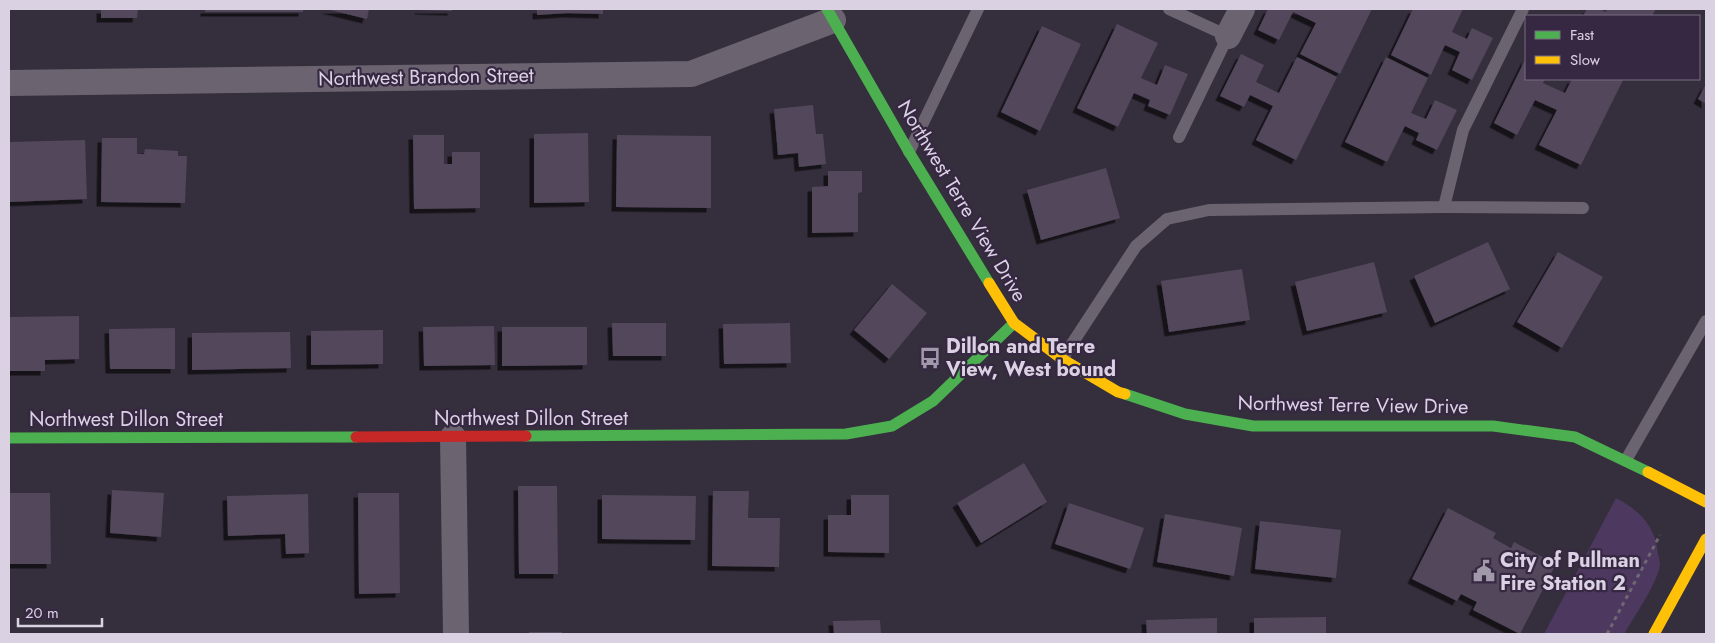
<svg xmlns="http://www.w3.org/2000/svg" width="1715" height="643" viewBox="0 0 1715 643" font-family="Jost,sans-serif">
	<defs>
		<filter id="shadow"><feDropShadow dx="-4.5" dy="4.5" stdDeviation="0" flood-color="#0009"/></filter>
	</defs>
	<rect width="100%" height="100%" fill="#352e3c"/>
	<path fill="#4d3860" d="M1616,498C1640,511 1655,525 1658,554C1659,557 1660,562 1660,565C1657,584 1634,617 1624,634H1544Z"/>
	<path fill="#52475b" filter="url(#shadow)" d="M101,9H138L137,18H101Z
		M205,9H303V12H205Z
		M326,9H369L367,19Z
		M419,9H452V11L419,10Z
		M537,9H603V14L568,13L537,15Z
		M1268,9L1322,10L1372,9L1340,74L1300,54L1316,23L1293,12L1279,40L1258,30Z
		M1413,9H1463L1452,32L1467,39L1472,28L1493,38L1472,80L1452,70L1460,52L1445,45L1431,75L1391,55Z
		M1587,9H1599L1606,12L1607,9H1656L1652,16H1583Z
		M1117,24L1158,43L1141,78L1157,85L1165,65L1188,74L1170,115L1148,106L1150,100L1134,93L1118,127L1077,108Z
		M1042,26L1081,44L1040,131L1001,112Z
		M1241,54L1264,65L1256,82L1279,93L1297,57L1337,77L1296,160L1256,140L1273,106L1250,95L1244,107L1220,96Z
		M1386,57L1428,78L1411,113L1426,119L1435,100L1457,110L1437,150L1416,140L1419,133L1405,126L1387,162L1345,142Z
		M1526,58V79H1545L1543,83L1565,93L1572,79L1623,80L1581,165L1539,145L1557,110L1535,100L1517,135L1494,123Z
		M1706,84V104L1698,99Z
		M813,105L816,134H823L826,164L799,167L798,153L778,155L774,109Z
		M588,133L589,202L534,203V134Z
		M413,135H444V164H452V152H480V208L414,209Z
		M617,135L711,136V208L616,207Z
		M102,138H137V154H144L145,149L178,151V156H187L185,203L101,202Z
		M85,140L87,199L9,202V142Z
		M1106,168L1120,218L1041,240L1027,190Z
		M828,171H862V192L858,193V232L812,233V187L828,186Z
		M1488,242L1510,289L1435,323L1414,276Z
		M1558,252L1603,277L1562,348L1517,322Z
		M1374,262L1387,312L1307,331L1295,282Z
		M1242,269L1250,320L1169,332L1161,281Z
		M892,284L927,313L889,359L854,330Z
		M79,316V359L45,360V371H9V317Z
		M612,323H666V356H613Z
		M790,323L791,363L724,364L723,324Z
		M494,326L495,365L424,366L423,327Z
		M502,327H587V365L502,366Z
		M175,328V369H110L109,329Z
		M383,330V364L311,365V331Z
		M290,332L291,368L192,370V333Z
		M1024,463L1047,502L981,543L957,503Z
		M518,486H557L558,574H519Z
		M112,490L164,493L161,537L110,533Z
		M713,491H749L748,518H780L779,567L712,566Z
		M9,493H50L51,564H9Z
		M358,493H399L400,593L359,594Z
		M308,494L309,553L286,554L285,534L228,536L227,496Z
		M602,495L696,496L695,540L602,539Z
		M851,495H889V553L828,552V515H851Z
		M1069,503L1144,528L1130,569L1055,544Z
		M1448,508L1496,533L1493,538L1511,548L1514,542L1556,564L1520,634L1473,610L1477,602L1461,594L1457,601L1412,579Z
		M1165,514L1242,528L1234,576L1157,562Z
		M1260,521L1341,530L1336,578L1255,569Z
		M1326,617V634H1254V618Z
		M1217,618V634H1147L1146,620Z
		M880,620L881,634H834L833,621Z
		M529,632H562V634H529Z"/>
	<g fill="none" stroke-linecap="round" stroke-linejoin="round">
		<path stroke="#6e6873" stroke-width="3" stroke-dasharray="4 4" stroke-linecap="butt" d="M1607,634L1660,535"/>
		<path stroke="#6b6470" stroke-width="12" d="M1169,9L1228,36L1179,137
			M909,152L978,9
			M1444,207L1463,130L1523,9
			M1062,359L1136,246L1167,219L1209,210L1444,207L1583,208
			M1626,460L1706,321"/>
		<path stroke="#6b6470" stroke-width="26" d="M1228,36L1242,9
			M9,83L691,74L833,20
			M453,437L456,634"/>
		<path stroke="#4caf50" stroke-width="11" d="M827,9L909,152L989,283
			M1125,394L1185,414L1253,426H1493L1575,437L1648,472
			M526,436L846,434L892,426L933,401L1014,323
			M9,438L356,437"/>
		<path stroke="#ffc107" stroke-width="11" d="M989,283L1014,323L1062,359L1118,392L1125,394
			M1648,472L1706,502
			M1654,634L1706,539"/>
		<path stroke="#c62828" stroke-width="11" d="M356,437L526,436"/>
	</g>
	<defs>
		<g id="bus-bare" transform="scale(1.725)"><path d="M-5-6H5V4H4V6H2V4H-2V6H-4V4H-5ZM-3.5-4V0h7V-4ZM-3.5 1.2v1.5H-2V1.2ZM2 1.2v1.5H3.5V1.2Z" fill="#a099a9" stroke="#362842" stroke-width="2.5" paint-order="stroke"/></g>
		<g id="civic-bare" transform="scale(1.725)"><path d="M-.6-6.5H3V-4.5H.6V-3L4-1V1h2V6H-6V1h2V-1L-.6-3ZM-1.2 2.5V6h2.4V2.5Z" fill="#a099a9" stroke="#362842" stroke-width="2.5" paint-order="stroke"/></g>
	</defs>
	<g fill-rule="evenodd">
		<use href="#bus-bare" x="930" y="358"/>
		<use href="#civic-bare" x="1484" y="571"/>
	</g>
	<g text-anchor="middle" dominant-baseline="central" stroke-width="4.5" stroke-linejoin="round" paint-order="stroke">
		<g font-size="20" fill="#dad2e3" stroke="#362842">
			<text transform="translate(426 77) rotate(-1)">Northwest Brandon Street</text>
			<text transform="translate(962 201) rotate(59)">Northwest Terre View Drive</text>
			<text transform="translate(1353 405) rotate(1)">Northwest Terre View Drive</text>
			<text x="531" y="418">Northwest Dillon Street</text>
			<text x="126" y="419">Northwest Dillon Street</text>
		</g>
		<g font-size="20" font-weight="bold" fill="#dad2e3" stroke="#362842" text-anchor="start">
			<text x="946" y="346">Dillon and Terre<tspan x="946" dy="23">View, West bound</tspan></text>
			<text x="1500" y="560">City of Pullman<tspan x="1500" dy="23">Fire Station 2</tspan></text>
		</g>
	</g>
	<rect width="1715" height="643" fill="none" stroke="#dad2e3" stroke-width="20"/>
	<rect x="1525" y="15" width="175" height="65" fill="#362842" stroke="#786c82"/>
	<rect x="1535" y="31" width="25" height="8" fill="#4caf50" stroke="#786c82"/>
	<text x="1570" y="40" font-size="15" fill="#dad2e3">Fast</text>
	<rect x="1535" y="56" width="25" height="8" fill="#ffc107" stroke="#786c82"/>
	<text x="1570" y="65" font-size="15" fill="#dad2e3">Slow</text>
	<path d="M18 618v8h84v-8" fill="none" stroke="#dad2e3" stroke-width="2.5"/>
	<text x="25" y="618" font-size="15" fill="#dad2e3" stroke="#362842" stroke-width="4" paint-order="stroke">20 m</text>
</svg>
